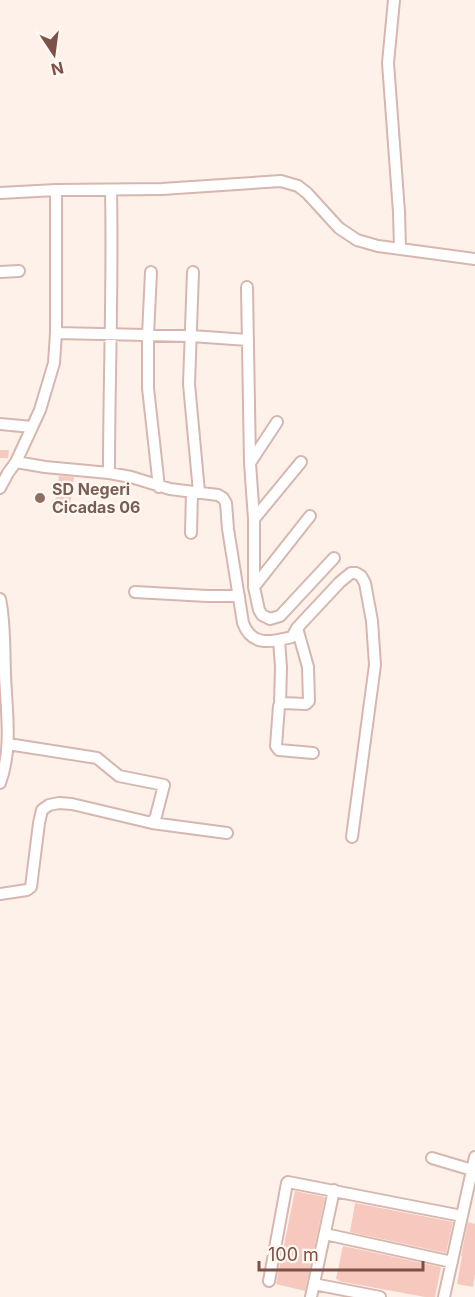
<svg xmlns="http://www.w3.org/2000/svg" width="475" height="1297" viewBox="0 0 475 1297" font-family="Inter,sans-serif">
	<rect width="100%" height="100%" fill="#fef1e9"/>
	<path fill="#f7c8bd" d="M0,450H9L8,458H0Z
		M59,476L74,477L69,512L54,510Z
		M295,1191L325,1197L305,1291L276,1284Z
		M355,1203L453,1222L446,1253L350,1232Z
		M468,1222L475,1224V1274L473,1287L457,1284L462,1256H461Z
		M343,1246L441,1267L435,1297H425L338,1281L339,1280L336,1279Z"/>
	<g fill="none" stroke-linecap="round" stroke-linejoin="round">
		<g stroke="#d5b7af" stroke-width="14">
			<path id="minor" d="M394,0L388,63L399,212L400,249
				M0,193L56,190L162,189L281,181L298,186L307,193L339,228L357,240L378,246L475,259
				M0,272L19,271
				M151,272L148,335V388L159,487
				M193,272L189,384L199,492
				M247,287L250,463L254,519V587L259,610L262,615L270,619L280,616L334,558
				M56,333L191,336L248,340
				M0,424L32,427
				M16,462L45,467L109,473L131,477L170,489L218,495L223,498L226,503L228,529L243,623C252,647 271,642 292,637L297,628L340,582L351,573H356L361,576L365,583L372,621L375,665L352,837
				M250,463L277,422
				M109,473C109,378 113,284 111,190
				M0,488L8,473L16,462L40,410L54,363L56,333V190
				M254,519L301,462
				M191,533L192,492
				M254,587L310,516
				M135,592L207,596H239
				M0,599C5,622 4,648 5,673C6,709 13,748 0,783
				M297,628L308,667L309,701L306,704L282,703L279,706L276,746L279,750L313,753
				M279,640L281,667L280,704
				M8,744L97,758L119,776L164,785L156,816L152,823
				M0,894L27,890L31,887L39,823L42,810L49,805L59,803L72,804L152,823L227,833
				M432,1158L472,1170
				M325,1234L452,1262
				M269,1281L287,1183L288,1182L462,1216
				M314,1284L380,1297
				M311,1297L334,1190
				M444,1297L475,1157"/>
		</g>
		<use href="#minor" stroke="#fff" stroke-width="10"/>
	</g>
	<circle fill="#8d6e63" stroke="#fff7f1" stroke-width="2" cx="40" cy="498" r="6"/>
	<g text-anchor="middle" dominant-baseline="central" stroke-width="4.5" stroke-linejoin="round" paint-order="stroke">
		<g font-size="16" font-weight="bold" fill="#785e54" stroke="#fff7f1" text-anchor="start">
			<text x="52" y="489">SD Negeri<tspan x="52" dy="18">Cicadas 06</tspan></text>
		</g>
	</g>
	<g transform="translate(54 54) rotate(167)" stroke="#fff7f1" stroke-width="4.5" paint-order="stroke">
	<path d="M0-4.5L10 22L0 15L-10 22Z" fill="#7d5048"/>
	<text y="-9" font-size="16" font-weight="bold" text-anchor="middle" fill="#7d5048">N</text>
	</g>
	<path d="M259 1261v9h164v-9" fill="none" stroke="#7d5048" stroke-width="3"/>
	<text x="268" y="1261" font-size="18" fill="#7d5048" stroke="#fff7f1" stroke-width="4.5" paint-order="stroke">100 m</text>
</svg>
